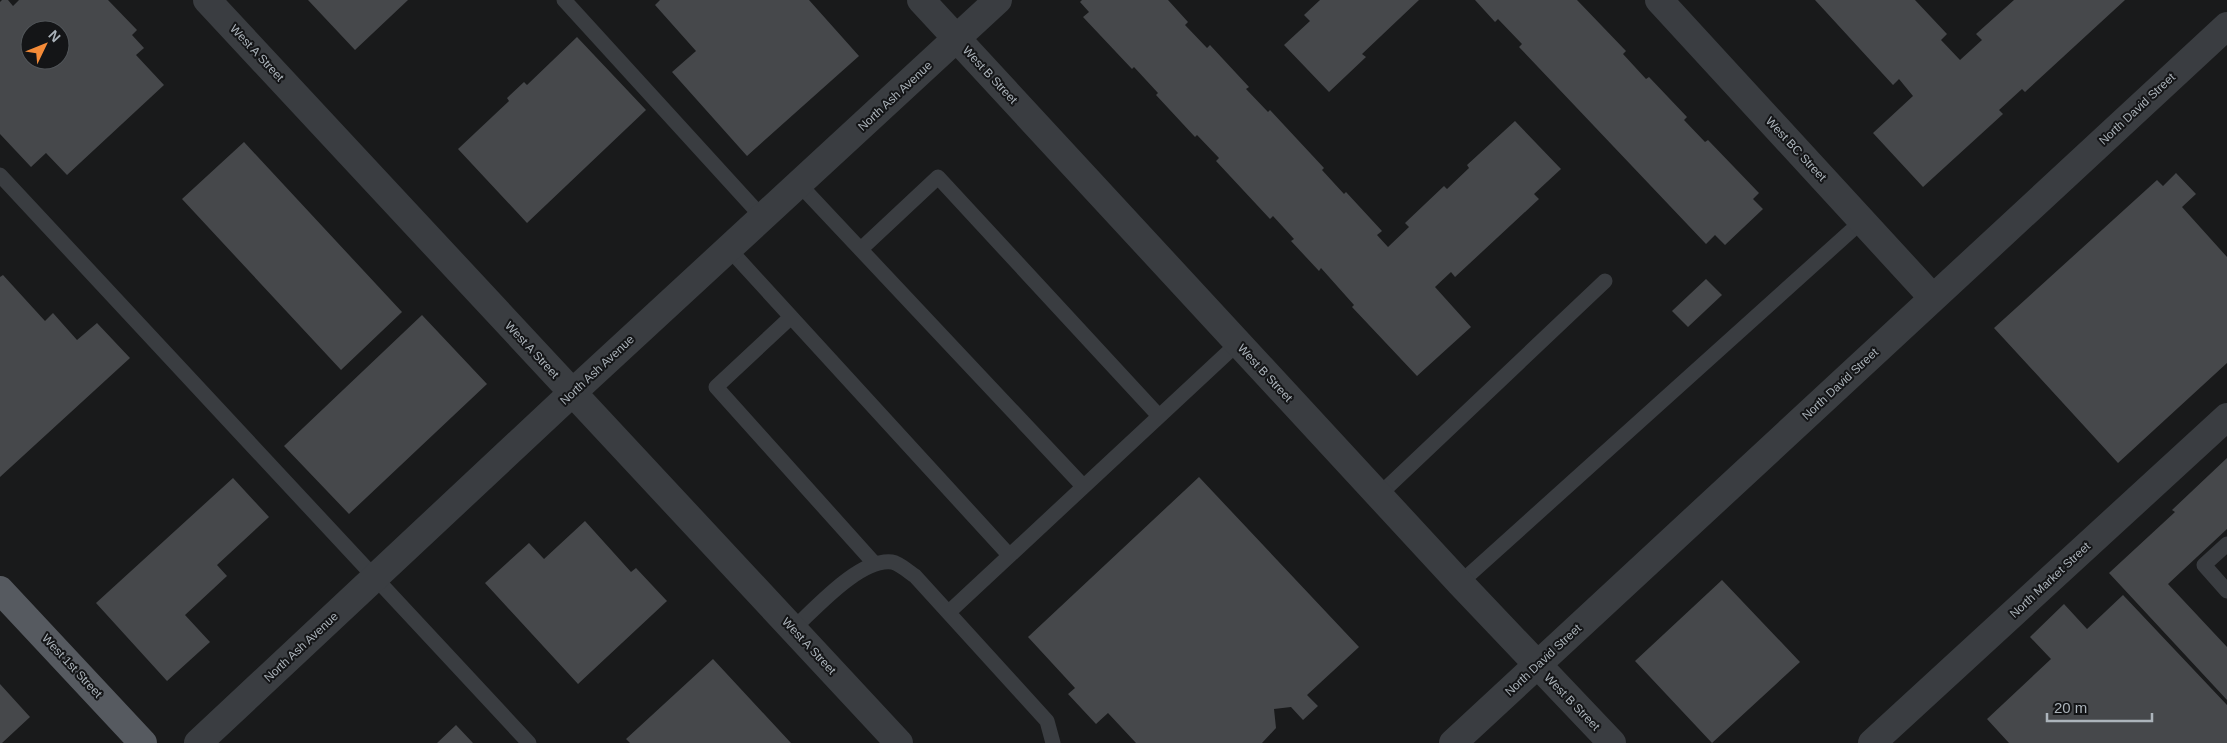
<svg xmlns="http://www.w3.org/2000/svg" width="2227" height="743" viewBox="0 0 2227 743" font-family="Helvetica,sans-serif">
	<rect width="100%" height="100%" fill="#191a1b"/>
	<path fill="#46484b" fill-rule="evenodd" d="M2,0H8L13,6L19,0H108L137,30L132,35L144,48L136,55L164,85L67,175L46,153L31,167L0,134V2ZM30,30H60V60H30Z
		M308,0H408L355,50Z
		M660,0H809L859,56L747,156L672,72L696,51L655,5Z
		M1082,0H1168L1188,22L1185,25L1207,48L1210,45L1249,87L1246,89L1268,112L1270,110L1324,168L1322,170L1344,194L1346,192L1382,231L1377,235L1388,247L1409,227L1405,223L1444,186L1447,189L1469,168L1467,165L1515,121L1561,169L1534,194L1539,199L1455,277L1451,272L1435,287L1471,327L1417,376L1352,307L1354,305L1321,268L1319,271L1291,241L1294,239L1273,216L1270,219L1216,161L1219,158L1197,135L1195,137L1156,95L1158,93L1134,67L1132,69L1083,17L1089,12L1080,2Z
		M1320,0H1419L1362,54L1366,57L1329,92L1284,45L1310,21L1304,15Z
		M1475,0H1577L1626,51L1623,54L1646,79L1649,77L1687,117L1684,120L1705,142L1708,140L1759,193L1753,199L1763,209L1725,245L1715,235L1706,244L1519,47L1522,44L1498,19L1495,22Z
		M1815,0H1915L1947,34L1941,40L1960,60L1982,40L1976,34L2014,0H2125L2025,92L2022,89L1999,110L2003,114L1923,187L1873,133L1913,96L1899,79L1893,85Z
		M577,37L646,110L527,223L458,149L509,101L507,98L524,82L527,85Z
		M244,142L402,312L341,370L182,199Z
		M2176,173L2196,194L2182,207L2227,257V363L2118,463L1994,328L2157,180L2163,186Z
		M3,275L45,321L53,313L77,340L97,323L130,358L0,477V277Z
		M1706,279L1722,295L1688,327L1672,311Z
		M422,315L487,384L349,514L284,446Z
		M2227,458V529L2168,584L2227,647V700L2109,573L2175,512L2172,510Z
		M1199,477L1359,647L1307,695L1318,706L1303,720L1291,707L1274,709L1276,728L1262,743H1136L1108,713L1096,724L1068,694L1075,688L1028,637Z
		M233,478L269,517L217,565L227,576L185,615L210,642L167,681L96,603Z
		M585,521L631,572L636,568L667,601L578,684L485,583L529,543L544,559Z
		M1722,580L1800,662L1712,743L1635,661Z
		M2123,595L2227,705V743H2009L1987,719L2051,659L2030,637L2064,604L2087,629Z
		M713,659L791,743H630L626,739Z
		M0,684L30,717L2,743H0Z
		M456,725L473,743H437Z"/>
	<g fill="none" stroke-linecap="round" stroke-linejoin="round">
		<path stroke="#3a3d41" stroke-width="15" d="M564,0L763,218
			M0,175L529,743
			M799,184L1083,486
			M729,249L1009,555
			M861,249L938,177L1159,416
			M791,317L716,387L874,563
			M1379,495L1605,281
			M2227,544L2204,565L2227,591
			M1460,583L1862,221
			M949,612L1238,343
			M793,629C816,608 860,558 892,562C899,563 909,572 915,576L1047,721L1053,743"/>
		<path stroke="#3a3d41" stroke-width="28" d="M207,0L899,743
			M921,0L1460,583L1612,743
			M1659,0L1933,298
			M198,743L572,393L998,0
			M1453,743L2227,26
			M1872,743L2227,417"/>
		<path stroke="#565a60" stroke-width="28" d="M0,590L143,743"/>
	</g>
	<g text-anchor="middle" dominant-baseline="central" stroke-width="4" stroke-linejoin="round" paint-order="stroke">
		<g font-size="12" fill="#acb4bb" stroke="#141517">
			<text transform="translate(257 53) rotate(47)">West A Street</text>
			<text transform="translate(990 75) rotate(47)">West B Street</text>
			<text transform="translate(895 96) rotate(-43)">North Ash Avenue</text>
			<text transform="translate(2137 109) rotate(-43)">North David Street</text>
			<text transform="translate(1796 149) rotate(47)">West BC Street</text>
			<text transform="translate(532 350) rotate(47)">West A Street</text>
			<text transform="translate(597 370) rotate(-43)">North Ash Avenue</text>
			<text transform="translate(1265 373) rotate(47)">West B Street</text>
			<text transform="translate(1840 384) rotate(-43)">North David Street</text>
			<text transform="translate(2050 580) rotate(-43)">North Market Street</text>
			<text transform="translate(809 646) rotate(47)">West A Street</text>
			<text transform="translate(301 647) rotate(-43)">North Ash Avenue</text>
			<text transform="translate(1543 660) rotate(-43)">North David Street</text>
			<text transform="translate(72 666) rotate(47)">West 1st Street</text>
			<text transform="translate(1572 702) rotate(46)">West B Street</text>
		</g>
	</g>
	<g transform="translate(45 45) rotate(47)"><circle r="24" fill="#141517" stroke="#515559"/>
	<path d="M0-4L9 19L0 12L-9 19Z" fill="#f48b38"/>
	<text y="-8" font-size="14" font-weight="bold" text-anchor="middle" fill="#acb4bb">N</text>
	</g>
	<path d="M2047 713v8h105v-8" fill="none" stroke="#acb4bb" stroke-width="2.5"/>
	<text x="2054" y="713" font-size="15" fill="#acb4bb" stroke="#141517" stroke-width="4" paint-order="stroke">20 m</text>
</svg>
